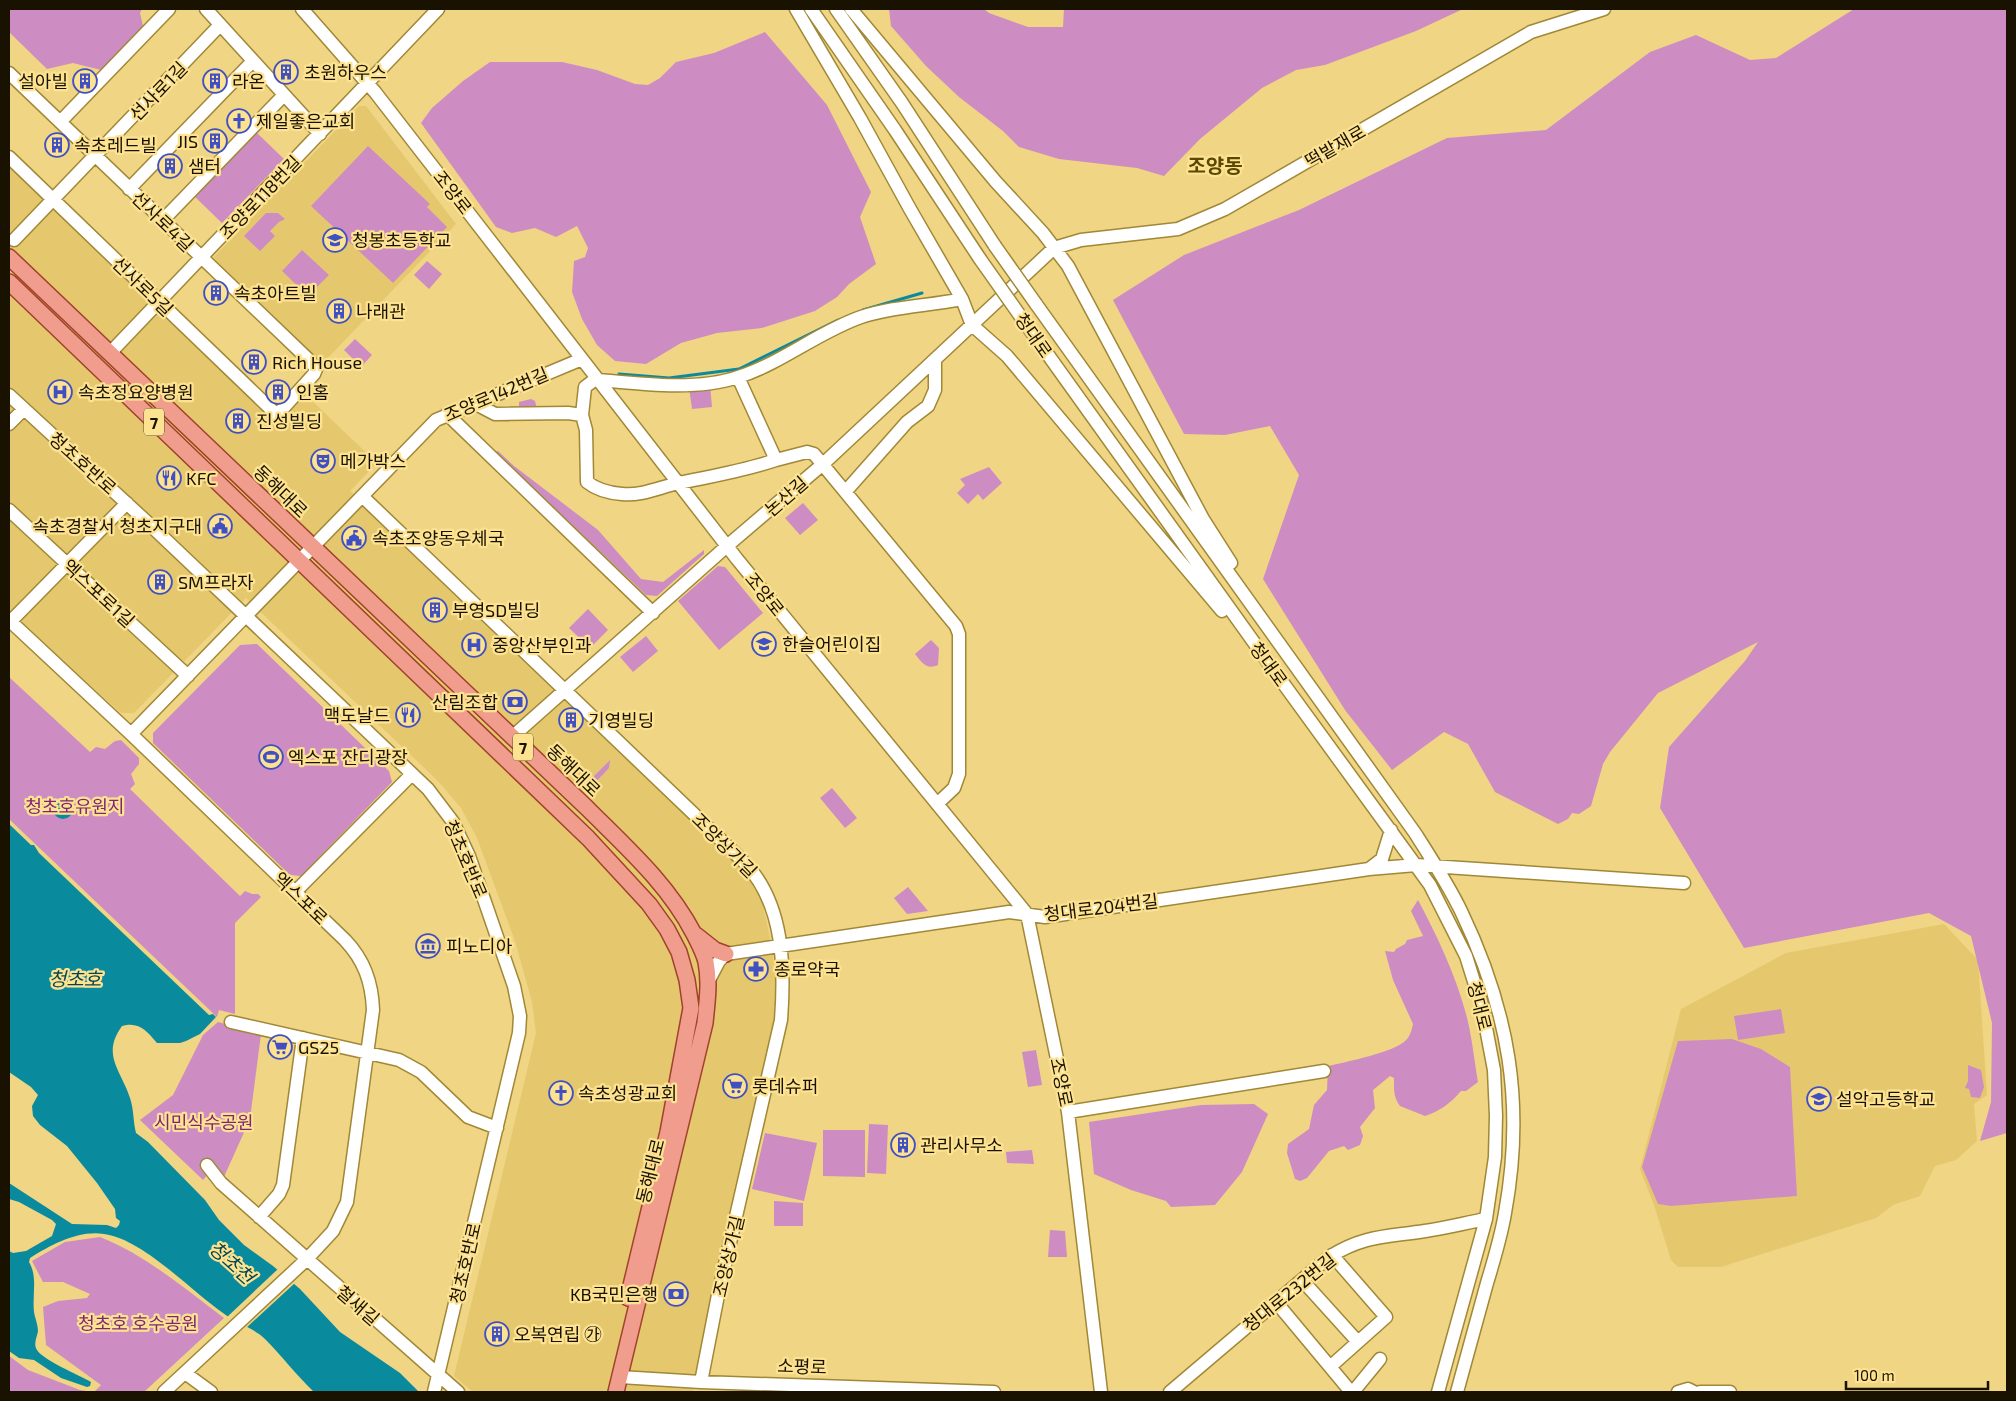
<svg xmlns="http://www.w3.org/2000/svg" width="2016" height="1401" viewBox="0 0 2016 1401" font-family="'Exo 2','Noto Sans KR',sans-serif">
	<rect width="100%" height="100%" fill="#efd584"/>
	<path fill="#e5c86e" d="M359,106H366L456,224L322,364L217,262L214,257Z
		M9,167L277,421L302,397L309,398L377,463L350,491L742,866L750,876L762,900L770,938L778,994L773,1035L748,1138L693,1392H473L454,1376L536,1033L532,1002L515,941L477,838L461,808L438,781L246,598L134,713H121L9,612Z
		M1944,924L1978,960L1987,1095L1974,1104L1977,1141L1956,1160L1935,1166L1920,1196L1893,1205L1876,1218L1721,1267H1678L1671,1260L1654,1205L1640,1169L1681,1009L1786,953Z"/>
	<path fill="#cd8dc3" d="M9,9H142L140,13L143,26L101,70L73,63L47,69L9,32Z
		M889,9H984L989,13L1028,27H1063L1064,9H1463L1416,31L1325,65L1296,70L1262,88L1200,139L1164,176L1137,168L1059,159L1019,147L1003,131L959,97L926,66L891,26Z
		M1854,9H2007V1133L1980,1141L1991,1102L1992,1023L1971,936L1929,913L1744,948L1660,808L1669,747L1745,661L1758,642L1658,693L1610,752L1603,764L1591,806L1579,814L1572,813L1568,819L1558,824L1495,792L1468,744L1444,732L1392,770L1345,710L1263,579L1299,475L1270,426L1225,435L1184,434L1113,300L1184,255L1299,210L1447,138L1546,130L1650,52L1696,35L1750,60L1776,58Z
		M765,32L827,105L871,192L860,217L876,264L849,284L837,297L815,311L762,328L717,333L681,343L646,364L615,361L597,345L582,319L572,292L574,261L585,257L588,248L577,226L556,237L535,228L512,233L496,227L421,123L432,108L463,81L490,62H562L597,70L635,84L648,85L660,78L676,62L714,53Z
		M256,132L284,159L222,223L194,196Z
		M368,146L430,204L427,207L447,227L393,283L311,206Z
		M266,213H278L285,219L279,222L270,231L275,236L260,251L244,236Z
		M302,250L329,275L308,296L282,271Z
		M427,261L442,274L429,289L414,275Z
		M355,339L372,355L361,367L344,350Z
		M710,385L712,407L692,409L689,387Z
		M531,399L535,401L537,409H519V402Z
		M498,451L514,466L598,530L641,579L663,582L704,550V554L657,596L646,595L495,452Z
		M989,467L1002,483L983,500L978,494L968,504L957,493L965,485L960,479Z
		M803,503L818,520L800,535L785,518Z
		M718,566L725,567L763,613L719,650L678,601Z
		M588,609L608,630L590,648L569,628Z
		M646,636L658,651L633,672L620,657Z
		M931,640L939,648L938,665C927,670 922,663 915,654Z
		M257,644L389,771L392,782L301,876L290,875L153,743V733L240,645Z
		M9,677L90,752L96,747L105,749L115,741L121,740L139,758V764L131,774L135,784L130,789L240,896L245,891L252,894H258L261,897L235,923V1014L219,1010L217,1017L9,819Z
		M610,760L609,768L591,787L589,781Z
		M832,788L857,818L845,828L820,798Z
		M908,887L928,911L907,914L894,898Z
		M1418,900C1437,936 1455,973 1466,1014C1472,1036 1474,1059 1478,1082L1466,1091H1461C1451,1103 1440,1111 1425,1116L1400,1106C1393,1097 1394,1088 1394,1078L1390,1076L1373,1090L1375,1108L1360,1127L1363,1136L1360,1145L1348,1150L1344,1146L1329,1151L1307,1178L1300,1181L1295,1179L1287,1153L1288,1144L1309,1129L1314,1105L1327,1090L1328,1066C1345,1062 1397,1052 1407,1039C1410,1036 1412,1029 1413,1024L1393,980L1385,951L1394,952L1396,949L1405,944L1407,940L1423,936L1411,911Z
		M1781,1009L1785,1033L1738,1040L1734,1016Z
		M218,1022L261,1034L250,1119L223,1179L212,1169L203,1180L140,1120L173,1095L203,1035Z
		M1732,1039L1761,1049L1790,1067L1797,1196L1671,1206L1658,1204L1642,1167L1678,1041Z
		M1036,1050L1042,1085L1028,1087L1022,1052Z
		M1968,1065L1981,1070L1984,1087L1980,1098L1971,1097L1969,1089L1965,1088L1968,1081Z
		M1254,1104L1268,1114L1242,1172L1215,1205L1171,1207L1166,1201L1131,1190L1094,1174L1089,1122L1201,1105Z
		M869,1124L888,1125L886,1174L867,1173Z
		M823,1130H865V1177L823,1176Z
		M765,1133L817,1143L804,1201L752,1189Z
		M1032,1150L1034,1164L1007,1163L1006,1152Z
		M774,1201L803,1203V1226H774Z
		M1050,1230L1065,1231L1067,1257H1048Z
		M100,1237C146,1255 185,1289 224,1318L144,1392H9V1356L28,1370L80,1390L94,1392L101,1385L46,1345L43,1307L58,1301L87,1298L90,1294L63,1282H43L32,1261L65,1242Z"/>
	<path fill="#0a8a9d" d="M53 809a10 10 0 1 1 20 0a10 10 0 1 1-20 0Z
		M9,824L31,845H34L39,853L209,1015L213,1014L216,1017L200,1034L186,1041L180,1043H157C147,1031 139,1021 122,1026C101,1055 121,1070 130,1098C134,1110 133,1121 136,1133L148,1142L205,1200L219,1220L244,1245L273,1266L300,1289L340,1332L400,1373L419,1392H314C297,1376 282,1356 265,1339C254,1328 236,1323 223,1313C191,1291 143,1239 104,1234C78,1230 51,1245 30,1258L29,1262C38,1277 32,1295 34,1312C35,1318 38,1325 38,1331C37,1337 33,1344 37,1350C43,1360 79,1375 91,1382L90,1386L87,1387L61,1378L34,1360L19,1358L9,1351V1251L13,1253L26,1251L52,1236L56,1224L52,1220L19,1202L9,1199V1183L72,1224L107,1225L116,1228L119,1225L120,1221L116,1218L115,1209L97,1183L67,1146L40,1125L33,1116L32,1106L38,1095L31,1087L9,1072Z"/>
	<path fill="#efd584" d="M279,1268L296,1282L245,1329L226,1318Z"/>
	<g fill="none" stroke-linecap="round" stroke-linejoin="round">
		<path stroke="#0a8a9d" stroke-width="3" d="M863,310L922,293
			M619,374L669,378L739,369L838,320"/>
		<g stroke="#a18836" stroke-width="15">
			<path id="minor" d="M206,9L320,134
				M302,9L375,92L737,559L1027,914L1068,1112L1101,1392
				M796,9L860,118L910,209L962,299L972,325L1007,356L1222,611
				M811,9L895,130L980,259
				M836,9L902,103L995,246
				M851,9L996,182L1043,233L1068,266L1203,519L1231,563
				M9,73L310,361L316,369L314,374L277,415L9,157
				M60,122L169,9
				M129,189L253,61
				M163,220L284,95
				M14,240L220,25
				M1036,304L1415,833C1431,858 1448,884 1461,911C1509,1011 1525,1104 1505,1213C1501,1237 1494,1260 1487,1283C1477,1319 1467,1356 1457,1392
				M1021,317L1283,683L1430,885L1466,956L1482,1007L1494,1070L1496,1116L1495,1157L1486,1219L1438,1392
				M110,353L438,9
				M738,377L776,460L807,452L814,454L956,626L959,634V774L954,788L937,804
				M599,380C642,384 697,391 738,377C782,363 818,332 861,317C894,306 929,306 962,299
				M9,395L147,522L428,789L453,822L469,856L514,986L520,1016L519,1033L434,1392
				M474,403L495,414L568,413L582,415L586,430L587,482C597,490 609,493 622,494C642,496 660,487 679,483C712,476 743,471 776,460
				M447,414L653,613
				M582,415L585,387L597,378
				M9,424L24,409
				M846,491L907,422L928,406L935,390V359
				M362,496L745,863C784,904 785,967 781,1020L718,1295L701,1382
				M9,510L188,676
				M9,620L131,734L345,940C364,960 372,982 373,1010L347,1202L333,1231L307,1259L164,1392
				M10,622L127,503
				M131,734L436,420L582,359
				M512,737L727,546L823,464L1054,248L1081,240L1178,229L1225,209L1531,32L1604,9
				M1369,869L1382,859L1391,830
				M295,892L412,774
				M708,982L719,961L726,954L1009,912L1045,917L1369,869L1416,865L1684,883
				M231,1022L399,1060L421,1072L468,1117L497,1128
				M1068,1112L1324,1071
				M207,1165L221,1183L458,1392
				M259,1217L279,1194L283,1185L303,1038
				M1302,1280L1358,1342
				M1276,1302L1351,1392
				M1331,1366L1386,1317L1332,1255
				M185,1373L211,1392
				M620,1377L701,1382L994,1392
				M1170,1392L1329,1257C1364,1235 1386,1237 1425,1231C1445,1228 1465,1223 1486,1219
				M1353,1392L1380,1359
				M1678,1392L1688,1389L1694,1392
				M1700,1392H1730"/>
		</g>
		<g stroke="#a0422c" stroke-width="18">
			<path id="major" d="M9,257L587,808C626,847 668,884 694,934C698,942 704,953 706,962C710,982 707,1003 705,1023L616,1392
				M9,282L588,838L649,904L667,929L679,952L687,980L691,1008L668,1132L628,1298
				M696,935L715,950L726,954"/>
		</g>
		<use href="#minor" stroke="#fff" stroke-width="12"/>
		<use href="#major" stroke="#f19d8e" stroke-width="15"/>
		<g stroke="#a18836" stroke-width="15" stroke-linecap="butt">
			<path id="minor-bridge" d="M995,246L1036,304
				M980,259L1021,317"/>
		</g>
		<use href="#minor-bridge" stroke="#fff" stroke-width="12"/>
	</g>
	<defs>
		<g id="building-ring" transform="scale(1.25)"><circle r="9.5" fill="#fde391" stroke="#4050c3" stroke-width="1.5"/><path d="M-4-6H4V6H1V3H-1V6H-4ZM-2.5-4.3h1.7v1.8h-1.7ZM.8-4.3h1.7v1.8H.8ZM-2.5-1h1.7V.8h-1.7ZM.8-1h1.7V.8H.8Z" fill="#4050c3"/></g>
		<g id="church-ring" transform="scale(1.25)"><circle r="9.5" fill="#fde391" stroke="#4050c3" stroke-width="1.5"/><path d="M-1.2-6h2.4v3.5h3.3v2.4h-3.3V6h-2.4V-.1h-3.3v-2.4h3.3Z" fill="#4050c3"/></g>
		<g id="school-ring" transform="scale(1.25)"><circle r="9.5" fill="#fde391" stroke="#4050c3" stroke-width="1.5"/><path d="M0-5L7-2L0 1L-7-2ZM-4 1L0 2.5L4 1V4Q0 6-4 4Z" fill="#4050c3"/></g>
		<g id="hospital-ring" transform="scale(1.25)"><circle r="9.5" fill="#fde391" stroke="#4050c3" stroke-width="1.5"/><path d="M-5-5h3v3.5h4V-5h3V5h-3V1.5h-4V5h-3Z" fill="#4050c3"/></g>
		<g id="theatre-ring" transform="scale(1.25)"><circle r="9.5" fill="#fde391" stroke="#4050c3" stroke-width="1.5"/><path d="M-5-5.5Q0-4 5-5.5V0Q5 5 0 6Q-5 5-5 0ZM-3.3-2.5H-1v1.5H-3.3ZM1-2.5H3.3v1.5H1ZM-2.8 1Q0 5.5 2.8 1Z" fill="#4050c3"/></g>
		<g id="restaurant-ring" transform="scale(1.25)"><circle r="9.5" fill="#fde391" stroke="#4050c3" stroke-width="1.5"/><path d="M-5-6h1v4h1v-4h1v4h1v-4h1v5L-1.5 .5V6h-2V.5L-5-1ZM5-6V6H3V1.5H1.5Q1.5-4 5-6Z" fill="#4050c3"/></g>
		<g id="civic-ring" transform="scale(1.25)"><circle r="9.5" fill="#fde391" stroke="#4050c3" stroke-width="1.5"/><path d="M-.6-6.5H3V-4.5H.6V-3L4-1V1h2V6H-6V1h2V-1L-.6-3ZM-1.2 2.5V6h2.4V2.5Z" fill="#4050c3"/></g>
		<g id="bank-ring" transform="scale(1.25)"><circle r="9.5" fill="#fde391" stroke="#4050c3" stroke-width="1.5"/><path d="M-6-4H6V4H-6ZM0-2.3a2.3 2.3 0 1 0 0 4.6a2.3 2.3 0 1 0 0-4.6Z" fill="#4050c3"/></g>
		<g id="stadium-ring" transform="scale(1.25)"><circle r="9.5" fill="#fde391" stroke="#4050c3" stroke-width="1.5"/><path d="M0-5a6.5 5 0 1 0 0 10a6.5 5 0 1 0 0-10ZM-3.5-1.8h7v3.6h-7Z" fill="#4050c3"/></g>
		<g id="museum-ring" transform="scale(1.25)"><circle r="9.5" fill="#fde391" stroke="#4050c3" stroke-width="1.5"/><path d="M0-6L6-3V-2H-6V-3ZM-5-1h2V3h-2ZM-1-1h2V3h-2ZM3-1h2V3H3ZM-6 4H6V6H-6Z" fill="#4050c3"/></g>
		<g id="pharmacy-ring" transform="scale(1.25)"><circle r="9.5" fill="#fde391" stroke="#4050c3" stroke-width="1.5"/><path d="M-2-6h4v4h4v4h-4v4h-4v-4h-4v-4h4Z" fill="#4050c3"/></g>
		<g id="supermarket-ring" transform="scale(1.25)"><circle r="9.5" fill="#fde391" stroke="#4050c3" stroke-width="1.5"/><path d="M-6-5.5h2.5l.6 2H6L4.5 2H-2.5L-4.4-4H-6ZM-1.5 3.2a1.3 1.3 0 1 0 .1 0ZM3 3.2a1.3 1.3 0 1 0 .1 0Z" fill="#4050c3"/></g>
	</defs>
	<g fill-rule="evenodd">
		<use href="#building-ring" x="286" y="72"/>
		<use href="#building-ring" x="85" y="81"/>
		<use href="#building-ring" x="215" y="81"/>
		<use href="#church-ring" x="239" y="121"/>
		<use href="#building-ring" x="215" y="141"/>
		<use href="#building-ring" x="57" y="145"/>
		<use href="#building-ring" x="170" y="166"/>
		<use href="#school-ring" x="335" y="240"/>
		<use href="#building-ring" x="216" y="293"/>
		<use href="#building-ring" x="339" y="311"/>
		<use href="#building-ring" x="254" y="362"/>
		<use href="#hospital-ring" x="60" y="392"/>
		<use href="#building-ring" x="278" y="392"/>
		<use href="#building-ring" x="238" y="421"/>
		<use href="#theatre-ring" x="323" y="461"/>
		<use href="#restaurant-ring" x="169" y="478"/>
		<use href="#civic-ring" x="220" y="526"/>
		<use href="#civic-ring" x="354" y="538"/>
		<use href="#building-ring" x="160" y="582"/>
		<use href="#building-ring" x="435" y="610"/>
		<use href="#school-ring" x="764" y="644"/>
		<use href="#hospital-ring" x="474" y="645"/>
		<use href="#bank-ring" x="515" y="702"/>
		<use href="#restaurant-ring" x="408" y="715"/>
		<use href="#building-ring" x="571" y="720"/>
		<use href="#stadium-ring" x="271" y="757"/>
		<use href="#museum-ring" x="428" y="946"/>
		<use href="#pharmacy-ring" x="756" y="969"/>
		<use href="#supermarket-ring" x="280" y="1047"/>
		<use href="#supermarket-ring" x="735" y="1086"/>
		<use href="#church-ring" x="561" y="1093"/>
		<use href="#school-ring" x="1819" y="1099"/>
		<use href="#building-ring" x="903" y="1145"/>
		<use href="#bank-ring" x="676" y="1294"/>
		<use href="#building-ring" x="497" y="1334"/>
	</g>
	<g text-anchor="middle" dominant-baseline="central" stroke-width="4.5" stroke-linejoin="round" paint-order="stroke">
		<g fill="#fde391" stroke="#5e512c" stroke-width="1">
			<rect x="144" y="408.5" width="20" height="27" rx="4"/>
			<rect x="513" y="733.5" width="20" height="27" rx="4"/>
		</g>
		<g font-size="16" font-weight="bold" fill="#1a1200">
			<text x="154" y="422">7</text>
			<text x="523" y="747">7</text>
		</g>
		<g font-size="18" fill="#1a1200" stroke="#fde391" text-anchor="start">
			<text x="304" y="72">초원하우스</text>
			<text x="68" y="81" text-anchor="end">설아빌</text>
			<text x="232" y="81">라온</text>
			<text x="256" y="121">제일좋은교회</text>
			<text x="198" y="141" text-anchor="end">JIS</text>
			<text x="74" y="145">속초레드빌</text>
			<text x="188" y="166">샘터</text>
			<text x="352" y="240">청봉초등학교</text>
			<text x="234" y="293">속초아트빌</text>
			<text x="356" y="311">나래관</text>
			<text x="272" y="362">Rich House</text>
			<text x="78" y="392">속초정요양병원</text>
			<text x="296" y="392">인홈</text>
			<text x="256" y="421">진성빌딩</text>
			<text x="340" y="461">메가박스</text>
			<text x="186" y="478">KFC</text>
			<text x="202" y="526" text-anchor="end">속초경찰서 청초지구대</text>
			<text x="372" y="538">속초조양동우체국</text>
			<text x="178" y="582">SM프라자</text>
			<text x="452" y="610">부영SD빌딩</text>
			<text x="782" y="644">한슬어린이집</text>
			<text x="492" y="645">중앙산부인과</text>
			<text x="498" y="702" text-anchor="end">산림조합</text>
			<text x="390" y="715" text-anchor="end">맥도날드</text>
			<text x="588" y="720">기영빌딩</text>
			<text x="288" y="757">엑스포 잔디광장</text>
			<text x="446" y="946">피노디아</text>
			<text x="774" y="969">종로약국</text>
			<text x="298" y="1047">GS25</text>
			<text x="752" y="1086">롯데슈퍼</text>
			<text x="578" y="1093">속초성광교회</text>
			<text x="1836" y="1099">설악고등학교</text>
			<text x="920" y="1145">관리사무소</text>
			<text x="658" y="1294" text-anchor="end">KB국민은행</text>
			<text x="514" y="1334">오복연립 ㉮</text>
		</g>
		<g font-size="18" fill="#1a1200" stroke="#fde391">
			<text transform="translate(158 91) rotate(-46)">선사로1길</text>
			<text transform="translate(1335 146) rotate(-30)">떡밭재로</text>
			<text transform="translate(453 192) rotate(52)">조양로</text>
			<text transform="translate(260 197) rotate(-46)">조양로118번길</text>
			<text transform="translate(163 221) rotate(44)">선사로4길</text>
			<text transform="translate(143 286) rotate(44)">선사로5길</text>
			<text transform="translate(1034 335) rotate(55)">청대로</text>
			<text transform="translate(496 394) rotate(-23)">조양로142번길</text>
			<text transform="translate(83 463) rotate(42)">청초호반로</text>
			<text transform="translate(281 491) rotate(44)">동해대로</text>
			<text transform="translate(786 496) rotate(-41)">논산길</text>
			<text transform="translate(99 593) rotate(43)">엑스포로1길</text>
			<text transform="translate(765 594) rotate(51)">조양로</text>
			<text transform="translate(1269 664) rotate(54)">청대로</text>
			<text transform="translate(574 770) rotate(44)">동해대로</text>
			<text transform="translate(725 845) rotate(45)">조양상가길</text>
			<text transform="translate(466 859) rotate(67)">청초호반로</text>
			<text transform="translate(301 898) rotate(44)">엑스포로</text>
			<text transform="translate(1101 907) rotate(-7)">청대로204번길</text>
			<text transform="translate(1480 1006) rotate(76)">청대로</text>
			<text transform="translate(1062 1082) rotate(78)">조양로</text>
			<text transform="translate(650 1171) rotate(-76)">동해대로</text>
			<text transform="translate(728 1256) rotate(-77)">조양상가길</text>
			<text transform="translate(465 1263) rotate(-77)">청초호반로</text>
			<text transform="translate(1289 1292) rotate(-39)">청대로232번길</text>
			<text transform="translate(358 1305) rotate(41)">철새길</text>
			<text transform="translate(802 1366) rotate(2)">소평로</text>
		</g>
		<g font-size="18" fill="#7e2575" stroke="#fde391">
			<text x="75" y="806">청초호유원지</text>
			<text x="204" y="1122">시민식수공원</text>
			<text x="138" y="1323">청초호 호수공원</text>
		</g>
		<g font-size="19" font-style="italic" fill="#024550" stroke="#fde391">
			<text x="75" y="978">청초호</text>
			<text transform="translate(232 1262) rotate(42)">청초천</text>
		</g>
		<g font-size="20" font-weight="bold" fill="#5a4800" stroke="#fde391">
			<text x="1215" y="165">조양동</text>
		</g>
	</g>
	<rect width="2016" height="1401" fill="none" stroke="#1a1200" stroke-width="20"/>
	<path d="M1846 1381v8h142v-8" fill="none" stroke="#1a1200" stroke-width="2.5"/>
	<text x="1854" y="1381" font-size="15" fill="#1a1200" stroke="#fde391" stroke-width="4" paint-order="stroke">100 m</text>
</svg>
